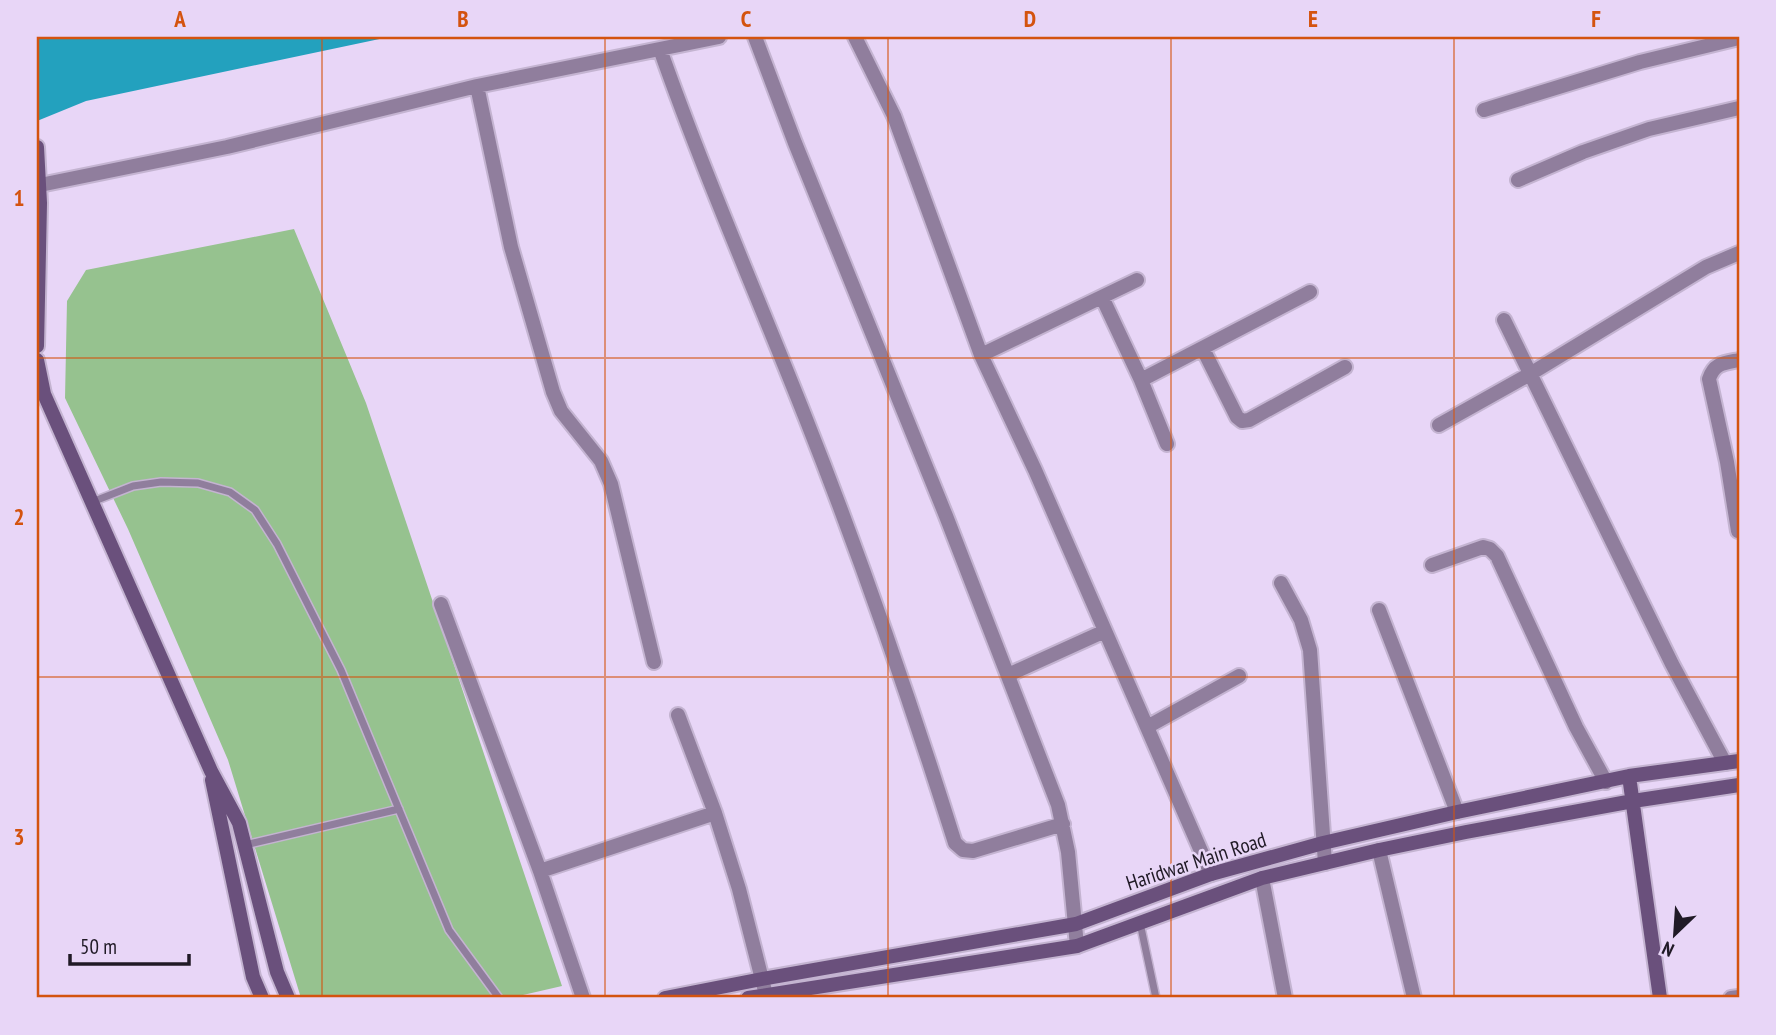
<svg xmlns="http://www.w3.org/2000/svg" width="1776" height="1035" viewBox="0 0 1776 1035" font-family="'PT Sans Narrow',sans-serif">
	<rect width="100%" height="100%" fill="#e8d6f7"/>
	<path fill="#96c28f" d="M294,229L366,403L562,986L510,998H301L228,760L128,529L65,398L67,301L86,270Z"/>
	<path fill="#23a1be" d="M37,37H389L86,101L37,121Z"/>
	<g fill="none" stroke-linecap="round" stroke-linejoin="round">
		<g stroke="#c4b4d1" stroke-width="10">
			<path id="lane" d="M92,502L133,486L161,482L198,483L230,492L255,510L277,544L341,670L449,930L499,998
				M245,845L399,809
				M1140,923L1156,998"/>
		</g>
		<g stroke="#c4b4d1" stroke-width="18">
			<path id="street" d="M755,37L795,143L946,516L1058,805L1068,852L1077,946
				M855,37L894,116L981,355L1035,470L1211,874
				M660,49C704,174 757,295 806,419C861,558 910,700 955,843L963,850L973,851L1063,824
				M477,86L511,247L553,392L561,411L601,461L611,484L654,662
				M1484,110L1640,62L1739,38
				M1518,180L1583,152L1649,129L1739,108
				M40,185L227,147L477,86L719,37
				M1102,297L1141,380L1167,444
				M1504,320L1672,664L1725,763
				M1203,349L1237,417L1242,421L1249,420L1345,367
				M981,355L1137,280
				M1141,380L1310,292
				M1439,425L1530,374L1706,267L1739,253
				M1738,531L1727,462L1709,379C1714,363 1724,363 1739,360
				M1432,565L1483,547L1490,549L1497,556L1576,727L1606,782
				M1281,583L1301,620L1310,650L1325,863
				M441,604L540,871L583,998
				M1379,610L1457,812
				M1008,675L1105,631
				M678,715L715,813L739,889L765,991
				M1147,727L1239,676
				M1379,850L1414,998
				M540,871L715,813
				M1262,878L1285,998
				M1731,998L1739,997"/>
		</g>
		<g stroke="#c4b4d1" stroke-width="18">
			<path id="secondary" d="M37,147L40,203L37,346
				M37,360L44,394L211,771L239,823L277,972L288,998
				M1629,776L1660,998
				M212,780L253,977L262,998
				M665,998L762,979L1076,924L1211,874L1323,843L1457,812L1629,776L1739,761
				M748,998L1077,946L1262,878L1379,850L1466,832L1633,801L1739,785"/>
		</g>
		<use href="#lane" stroke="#907e9d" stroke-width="7"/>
		<use href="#street" stroke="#907e9d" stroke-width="14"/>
		<use href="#secondary" stroke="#6a507c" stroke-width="14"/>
	</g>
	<path fill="none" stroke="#d4530f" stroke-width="2" stroke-opacity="0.55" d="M322,37V998M605,37V998M888,37V998M1171,37V998M1454,37V998M37,358H1739M37,677H1739"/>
	<g text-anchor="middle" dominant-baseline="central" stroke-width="5" stroke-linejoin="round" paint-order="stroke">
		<g font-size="21" fill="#201a26" stroke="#e8d6f7">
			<text transform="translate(1196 861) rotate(-18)">Haridwar Main Road</text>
		</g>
	</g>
	<rect width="1776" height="1035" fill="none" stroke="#e8d6f7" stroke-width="77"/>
	<g transform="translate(1675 934) rotate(205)" stroke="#e8d6f7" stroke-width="5" paint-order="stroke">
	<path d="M0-5L12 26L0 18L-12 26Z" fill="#201a26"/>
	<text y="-10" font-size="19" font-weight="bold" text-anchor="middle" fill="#201a26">N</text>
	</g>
	<path d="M70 954v10h119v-10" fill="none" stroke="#201a26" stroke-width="3.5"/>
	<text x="80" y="954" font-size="21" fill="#201a26" stroke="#e8d6f7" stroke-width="5" paint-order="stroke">50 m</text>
	<rect x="38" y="38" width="1700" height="958" fill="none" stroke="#d4530f" stroke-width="2.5"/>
	<g font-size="23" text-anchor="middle" font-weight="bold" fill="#d4530f">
		<text x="180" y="27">A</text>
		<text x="463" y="27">B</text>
		<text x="746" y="27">C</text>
		<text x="1030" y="27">D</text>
		<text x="1313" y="27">E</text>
		<text x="1596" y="27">F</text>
		<text x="19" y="206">1</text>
		<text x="19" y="525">2</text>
		<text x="19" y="845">3</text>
	</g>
</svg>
